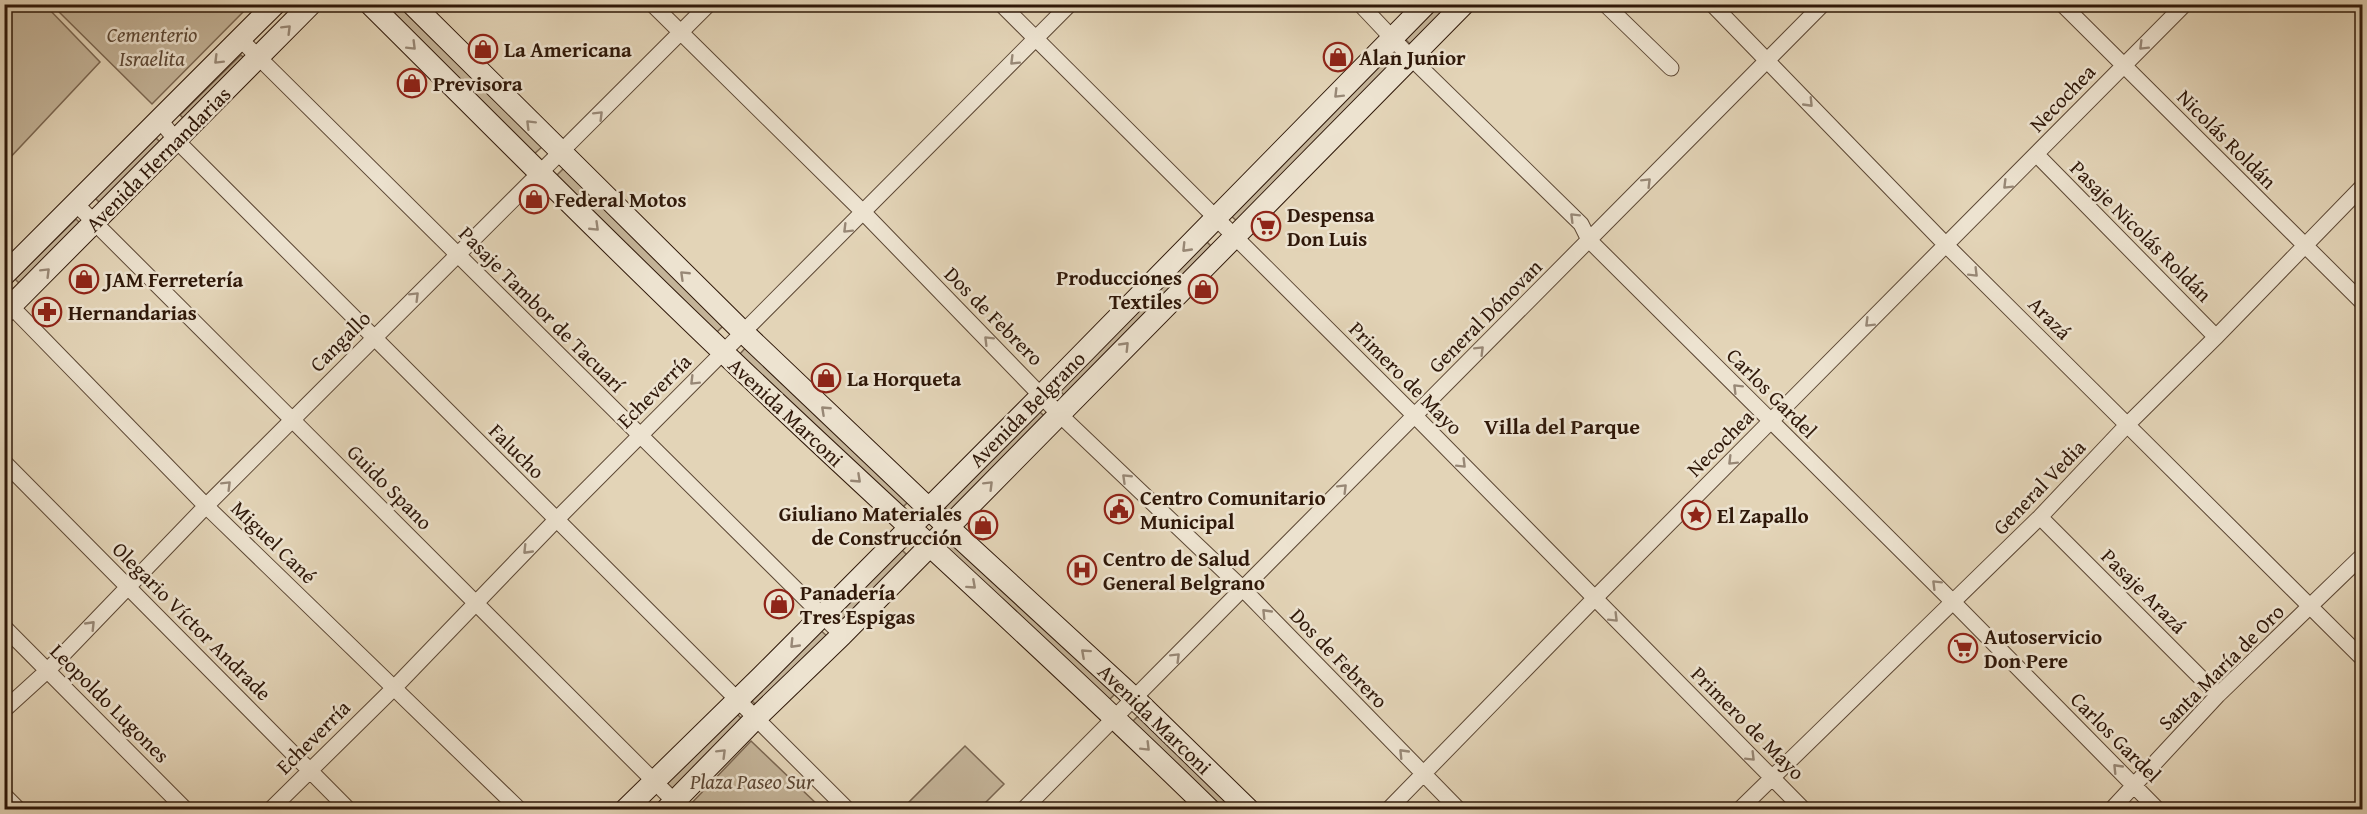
<svg xmlns="http://www.w3.org/2000/svg" width="2367" height="814" viewBox="0 0 2367 814" font-family="'Gentium Book Plus',serif">
	<rect width="100%" height="100%" fill="#e3d4b7"/>
	<filter id="stains"><feTurbulence type="fractalNoise" baseFrequency=".00333" numOctaves="4"/><feColorMatrix values="0 0 0 0 .2 0 0 0 0 .09 0 0 0 0 .02 0 0 0 .5 -.17"/></filter>
	<radialGradient id="worn" r=".72"><stop offset=".6" stop-color="#630" stop-opacity="0"/><stop offset="1" stop-color="#630" stop-opacity=".3"/></radialGradient>
	<path fill="#c4b499" stroke="#7a6651" stroke-width="1.5" d="M4,5H45L100,62L5,163Z
		M52,5H250L152,104Z
		M380,5H400L543,146L533,155Z
		M1438,5H1451L1411,45L1404,38Z
		M241,55L248,62L187,122L180,115Z
		M1385,59L1392,66L1238,222L1230,215Z
		M156,138L163,145L102,205L95,198Z
		M565,167L725,324L715,334L555,177Z
		M76,219L83,226L22,286L15,279Z
		M1205,240L1212,247L1065,396L1057,388Z
		M748,345L911,499L902,508L739,355Z
		M1037,409L1045,417L950,512L942,505Z
		M954,537L1118,691L1108,701L944,547Z
		M899,547L907,555L837,625L829,617Z
		M818,628L828,637L758,707L749,698Z
		M734,711L743,720L673,789L664,780Z
		M1140,714L1236,809H1220L1132,722Z
		M751,741L822,809H686Z
		M965,746L1004,784L979,809H915L908,803Z"/>
	<g fill="none" stroke-linecap="round" stroke-linejoin="round">
		<g stroke="#5c4734" stroke-width="17">
			<path id="minor" d="M652,4L863,212L1059,414L1243,589L1459,810
				M1001,4L1415,416L1804,810
				M1360,4L1411,58L1581,224L1589,240L1953,602L2158,810
				M1605,4L1671,68
				M1712,4L1947,246L2362,658
				M2062,4L2362,302
				M239,38L842,635
				M159,119L176,140L848,810
				M2037,155L2216,337
				M75,203L674,801
				M4,299L206,506L520,810
				M4,462L349,810
				M2040,517L2218,695
				M4,627L186,810
				M4,710L48,670L206,506L709,4
				M4,795L19,810
				M270,810L395,687L556,520L1070,4
				M1023,810L1823,4
				M1388,810L1595,598L2185,4
				M1739,810L2040,517L2128,424L2216,337L2362,187
				M2111,810L2218,695L2362,556"/>
		</g>
		<g stroke="#2f1809" stroke-width="23">
			<path id="secondary" d="M370,4C488,121 604,239 724,353C885,507 1051,654 1210,810
				M412,4L743,332L948,527L1134,698L1249,810
				M4,275L275,4
				M4,313L311,4
				M625,810L762,676L1042,395L1426,4
				M666,810L756,718L842,635L1464,4"/>
		</g>
		<use href="#minor" stroke="#ede3d0" stroke-width="15"/>
		<use href="#secondary" stroke="#ede3d0" stroke-width="21"/>
	</g>
	<defs><path id="oneway-chevron" d="M-2-3.5L2.5 0L-2 3.5" fill="none" stroke-width="1.6" stroke-linecap="round" stroke-linejoin="round" transform="scale(1.5)"/></defs>
	<g stroke="#988876">
		<use href="#oneway-chevron" transform="translate(287 29) rotate(-45)"/>
		<use href="#oneway-chevron" transform="translate(412 46) rotate(45)"/>
		<use href="#oneway-chevron" transform="translate(2143 46) rotate(135)"/>
		<use href="#oneway-chevron" transform="translate(218 60) rotate(135)"/>
		<use href="#oneway-chevron" transform="translate(1014 61) rotate(135)"/>
		<use href="#oneway-chevron" transform="translate(1338 94) rotate(135)"/>
		<use href="#oneway-chevron" transform="translate(1809 103) rotate(46)"/>
		<use href="#oneway-chevron" transform="translate(599 115) rotate(-45)"/>
		<use href="#oneway-chevron" transform="translate(530 124) rotate(-135)"/>
		<use href="#oneway-chevron" transform="translate(1647 182) rotate(-45)"/>
		<use href="#oneway-chevron" transform="translate(2007 185) rotate(135)"/>
		<use href="#oneway-chevron" transform="translate(1574 217) rotate(-135)"/>
		<use href="#oneway-chevron" transform="translate(595 227) rotate(44)"/>
		<use href="#oneway-chevron" transform="translate(847 229) rotate(135)"/>
		<use href="#oneway-chevron" transform="translate(1186 248) rotate(134)"/>
		<use href="#oneway-chevron" transform="translate(46 272) rotate(-45)"/>
		<use href="#oneway-chevron" transform="translate(1974 273) rotate(45)"/>
		<use href="#oneway-chevron" transform="translate(684 275) rotate(-136)"/>
		<use href="#oneway-chevron" transform="translate(415 296) rotate(-45)"/>
		<use href="#oneway-chevron" transform="translate(1869 323) rotate(135)"/>
		<use href="#oneway-chevron" transform="translate(988 340) rotate(-135)"/>
		<use href="#oneway-chevron" transform="translate(1125 346) rotate(-46)"/>
		<use href="#oneway-chevron" transform="translate(1480 350) rotate(-45)"/>
		<use href="#oneway-chevron" transform="translate(694 381) rotate(135)"/>
		<use href="#oneway-chevron" transform="translate(1737 388) rotate(-135)"/>
		<use href="#oneway-chevron" transform="translate(825 410) rotate(-137)"/>
		<use href="#oneway-chevron" transform="translate(1732 461) rotate(135)"/>
		<use href="#oneway-chevron" transform="translate(1462 464) rotate(45)"/>
		<use href="#oneway-chevron" transform="translate(1126 478) rotate(-136)"/>
		<use href="#oneway-chevron" transform="translate(857 479) rotate(43)"/>
		<use href="#oneway-chevron" transform="translate(227 485) rotate(-45)"/>
		<use href="#oneway-chevron" transform="translate(989 485) rotate(-45)"/>
		<use href="#oneway-chevron" transform="translate(1343 488) rotate(-45)"/>
		<use href="#oneway-chevron" transform="translate(527 550) rotate(134)"/>
		<use href="#oneway-chevron" transform="translate(1936 584) rotate(-135)"/>
		<use href="#oneway-chevron" transform="translate(972 585) rotate(42)"/>
		<use href="#oneway-chevron" transform="translate(1266 613) rotate(-134)"/>
		<use href="#oneway-chevron" transform="translate(1614 618) rotate(45)"/>
		<use href="#oneway-chevron" transform="translate(91 625) rotate(-46)"/>
		<use href="#oneway-chevron" transform="translate(794 644) rotate(134)"/>
		<use href="#oneway-chevron" transform="translate(1085 653) rotate(-138)"/>
		<use href="#oneway-chevron" transform="translate(1176 657) rotate(-45)"/>
		<use href="#oneway-chevron" transform="translate(1146 747) rotate(45)"/>
		<use href="#oneway-chevron" transform="translate(722 753) rotate(-45)"/>
		<use href="#oneway-chevron" transform="translate(1403 753) rotate(-134)"/>
		<use href="#oneway-chevron" transform="translate(1751 757) rotate(45)"/>
		<use href="#oneway-chevron" transform="translate(2117 768) rotate(-134)"/>
	</g>
	<defs>
		<g id="shop-ring" transform="scale(1.5)"><circle r="9.5" fill="#ede3d0" stroke="#8f2418" stroke-width="1.5"/><path d="M-5-2.5h2.3a2.7 3.5 0 0 1 5.4 0H5L5.5 6h-11ZM-1.5-2.5h3a1.5 2.3 0 0 0-3 0Z" fill="#8f2418"/></g>
		<g id="supermarket-ring" transform="scale(1.5)"><circle r="9.5" fill="#ede3d0" stroke="#8f2418" stroke-width="1.5"/><path d="M-6-5.5h2.5l.6 2H6L4.5 2H-2.5L-4.4-4H-6ZM-1.5 3.2a1.3 1.3 0 1 0 .1 0ZM3 3.2a1.3 1.3 0 1 0 .1 0Z" fill="#8f2418"/></g>
		<g id="pharmacy-ring" transform="scale(1.5)"><circle r="9.5" fill="#ede3d0" stroke="#8f2418" stroke-width="1.5"/><path d="M-2-6h4v4h4v4h-4v4h-4v-4h-4v-4h4Z" fill="#8f2418"/></g>
		<g id="civic-ring" transform="scale(1.5)"><circle r="9.5" fill="#ede3d0" stroke="#8f2418" stroke-width="1.5"/><path d="M-.6-6.5H3V-4.5H.6V-3L4-1V1h2V6H-6V1h2V-1L-.6-3ZM-1.2 2.5V6h2.4V2.5Z" fill="#8f2418"/></g>
		<g id="sight-ring" transform="scale(1.5)"><circle r="9.5" fill="#ede3d0" stroke="#8f2418" stroke-width="1.5"/><path d="M0-6L1.8-2.2L6-1.7L2.9 1.2L3.7 5.4L0 3.3L-3.7 5.4L-2.9 1.2L-6-1.7L-1.8-2.2Z" fill="#8f2418"/></g>
		<g id="hospital-ring" transform="scale(1.5)"><circle r="9.5" fill="#ede3d0" stroke="#8f2418" stroke-width="1.5"/><path d="M-5-5h3v3.5h4V-5h3V5h-3V1.5h-4V5h-3Z" fill="#8f2418"/></g>
	</defs>
	<g fill-rule="evenodd">
		<use href="#shop-ring" x="483" y="49"/>
		<use href="#shop-ring" x="1338" y="57"/>
		<use href="#shop-ring" x="412" y="83"/>
		<use href="#shop-ring" x="534" y="199"/>
		<use href="#supermarket-ring" x="1266" y="226"/>
		<use href="#shop-ring" x="84" y="279"/>
		<use href="#shop-ring" x="1203" y="289"/>
		<use href="#pharmacy-ring" x="47" y="312"/>
		<use href="#shop-ring" x="826" y="378"/>
		<use href="#civic-ring" x="1119" y="509"/>
		<use href="#sight-ring" x="1696" y="515"/>
		<use href="#shop-ring" x="983" y="525"/>
		<use href="#hospital-ring" x="1082" y="570"/>
		<use href="#shop-ring" x="779" y="604"/>
		<use href="#supermarket-ring" x="1963" y="648"/>
	</g>
	<g text-anchor="middle" dominant-baseline="central" stroke-width="5" stroke-linejoin="round" paint-order="stroke">
		<g font-size="21" font-style="italic" fill="#5c4734" stroke="#ede3d0">
			<text x="152" y="34">Cementerio<tspan x="152" dy="24">Israelita</tspan></text>
			<text x="752" y="781">Plaza Paseo Sur</text>
		</g>
		<g font-size="21" font-weight="bold" fill="#2f1809" stroke="#ede3d0" text-anchor="start">
			<text x="504" y="49">La Americana</text>
			<text x="1359" y="57">Alan Junior</text>
			<text x="433" y="83">Previsora</text>
			<text x="555" y="199">Federal Motos</text>
			<text x="1287" y="214">Despensa<tspan x="1287" dy="24">Don Luis</tspan></text>
			<text x="1182" y="277" text-anchor="end">Producciones<tspan x="1182" dy="24">Textiles</tspan></text>
			<text x="105" y="279">JAM Ferretería</text>
			<text x="68" y="312">Hernandarias</text>
			<text x="847" y="378">La Horqueta</text>
			<text x="1140" y="497">Centro Comunitario<tspan x="1140" dy="24">Municipal</tspan></text>
			<text x="962" y="513" text-anchor="end">Giuliano Materiales<tspan x="962" dy="24">de Construcción</tspan></text>
			<text x="1717" y="515">El Zapallo</text>
			<text x="1103" y="558">Centro de Salud<tspan x="1103" dy="24">General Belgrano</tspan></text>
			<text x="800" y="592">Panadería<tspan x="800" dy="24">Tres Espigas</tspan></text>
			<text x="1984" y="636">Autoservicio<tspan x="1984" dy="24">Don Pere</tspan></text>
		</g>
		<g font-size="21" fill="#2f1809" stroke="#ede3d0">
			<text transform="translate(2062 98) rotate(-46)">Necochea</text>
			<text transform="translate(2227 139) rotate(45)">Nicolás Roldán</text>
			<text transform="translate(158 159) rotate(-45)">Avenida Hernandarias</text>
			<text transform="translate(2141 231) rotate(45)">Pasaje Nicolás Roldán</text>
			<text transform="translate(542 309) rotate(45)">Pasaje Tambor de Tacuarí</text>
			<text transform="translate(994 316) rotate(45)">Dos de Febrero</text>
			<text transform="translate(1485 316) rotate(-45)">General Dónovan</text>
			<text transform="translate(2050 318) rotate(45)">Arazá</text>
			<text transform="translate(340 341) rotate(-45)">Cangallo</text>
			<text transform="translate(1406 378) rotate(45)">Primero de Mayo</text>
			<text transform="translate(654 391) rotate(-45)">Echeverría</text>
			<text transform="translate(1772 393) rotate(45)">Carlos Gardel</text>
			<text transform="translate(1027 409) rotate(-45)">Avenida Belgrano</text>
			<text transform="translate(786 412) rotate(43)">Avenida Marconi</text>
			<text transform="translate(1720 443) rotate(-45)">Necochea</text>
			<text transform="translate(517 451) rotate(45)">Falucho</text>
			<text transform="translate(390 487) rotate(45)">Guido Spano</text>
			<text transform="translate(2039 487) rotate(-46)">General Vedia</text>
			<text transform="translate(274 542) rotate(44)">Miguel Cané</text>
			<text transform="translate(2144 591) rotate(45)">Pasaje Arazá</text>
			<text transform="translate(192 621) rotate(45)">Olegario Víctor Andrade</text>
			<text transform="translate(1339 658) rotate(46)">Dos de Febrero</text>
			<text transform="translate(2221 667) rotate(-45)">Santa María de Oro</text>
			<text transform="translate(110 703) rotate(45)">Leopoldo Lugones</text>
			<text transform="translate(1155 719) rotate(44)">Avenida Marconi</text>
			<text transform="translate(1748 723) rotate(45)">Primero de Mayo</text>
			<text transform="translate(313 737) rotate(-45)">Echeverría</text>
			<text transform="translate(2116 737) rotate(45)">Carlos Gardel</text>
		</g>
		<g font-size="22" font-weight="bold" fill="#2f1809" stroke="#ede3d0">
			<text x="1562" y="426">Villa del Parque</text>
		</g>
	</g>
	<rect width="2367" height="814" fill="none" stroke="#e3d4b7" stroke-width="24"/>
	<rect x="6" y="6" width="2355" height="802" fill="none" stroke="#2f1809" stroke-width="3"/>
	<rect x="12" y="12" width="2343" height="790" fill="none" stroke="#2f1809" stroke-width="1.5"/>
	<rect width="100%" height="100%" filter="url(#stains)"/>
	<rect width="100%" height="100%" fill="url(#worn)"/>
</svg>
